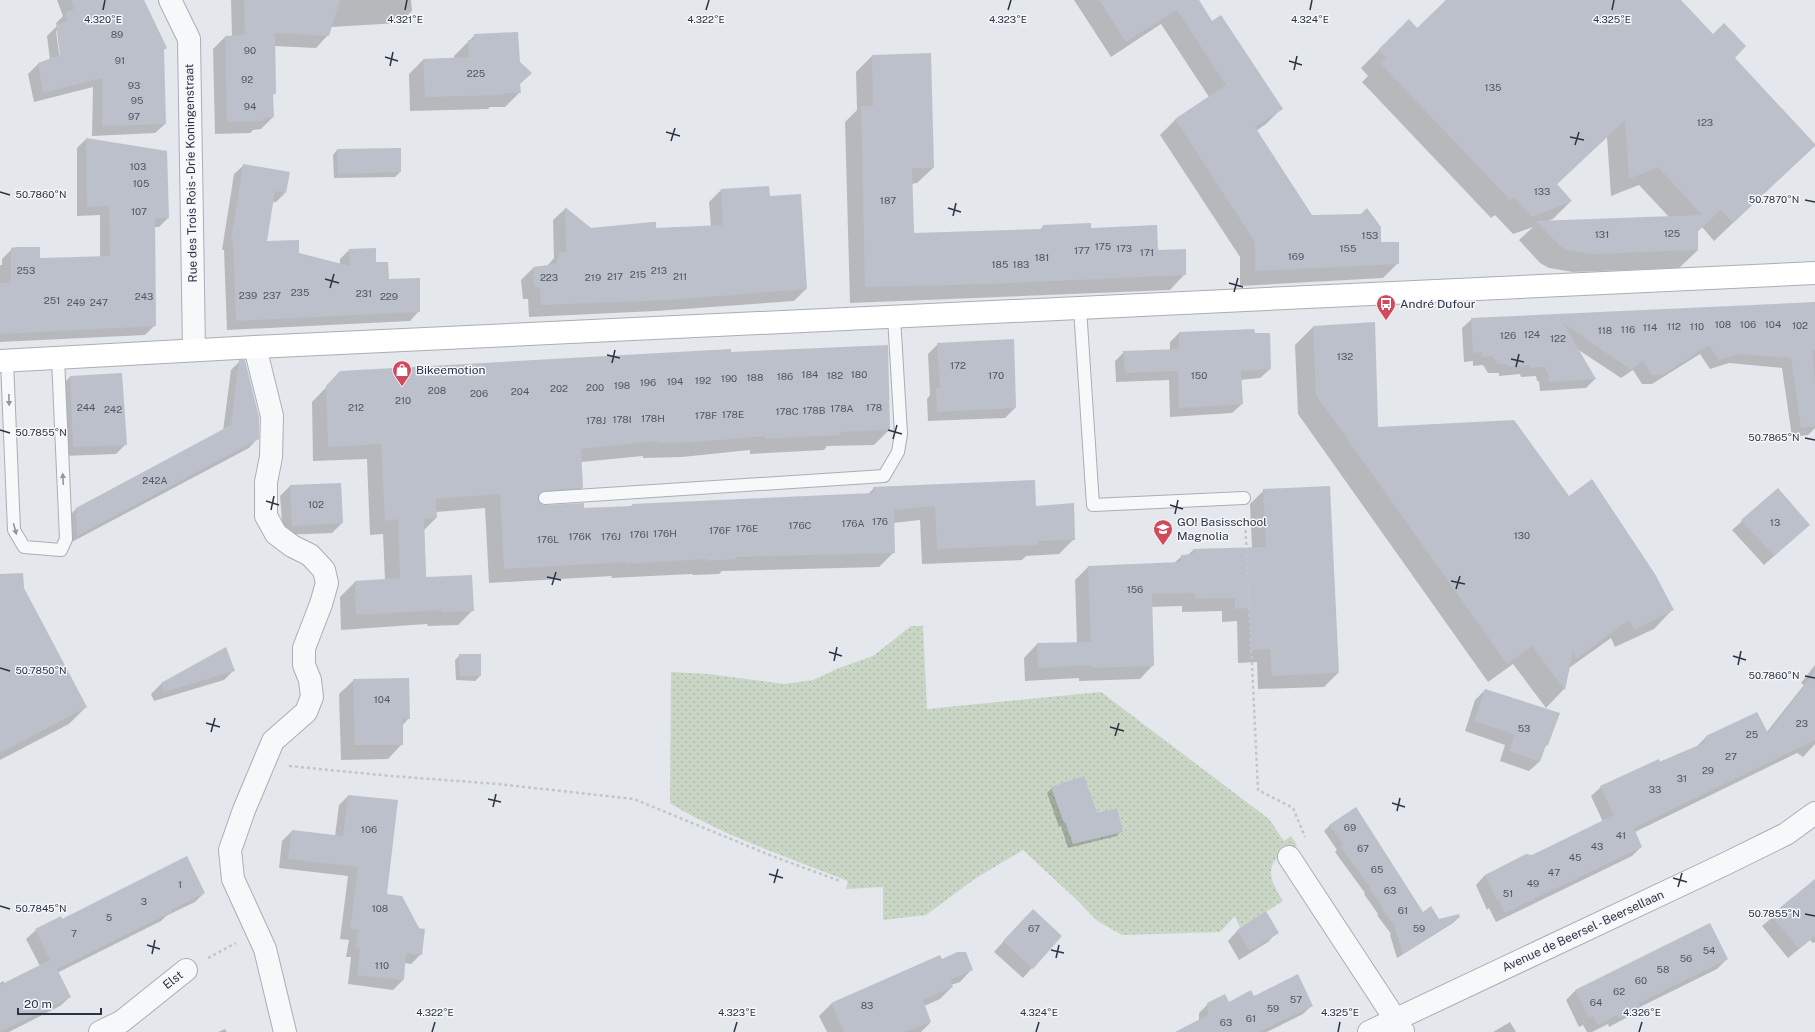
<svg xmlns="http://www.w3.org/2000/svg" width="1815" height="1032" viewBox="0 0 1815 1032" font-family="'Public Sans',sans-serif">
	<defs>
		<pattern id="park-dots" width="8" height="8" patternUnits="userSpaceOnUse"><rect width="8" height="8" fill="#c9d6c5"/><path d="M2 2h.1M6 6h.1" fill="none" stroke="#adb8ab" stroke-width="1.8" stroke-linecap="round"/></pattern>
	</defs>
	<rect width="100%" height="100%" fill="#e4e7ec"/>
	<path fill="url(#park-dots)" d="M911,626H923L927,709L1101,692L1269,819L1284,841L1291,836L1297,845C1291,849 1280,854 1276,859C1264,873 1276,889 1283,901L1240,928L1235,916L1220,932L1122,935L1096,920L1079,902L1023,850L976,878L926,915L883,920V887L846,889L848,881C788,857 725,837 670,803L671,672L708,674L784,684L813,680L839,668L873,656Z"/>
	<path fill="#0003" fill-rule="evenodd" d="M57,0H143L163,51L165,124L155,133L92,136L93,87L34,102L28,74L38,64L50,60L47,36L57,26L56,23L63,16ZM56,31H58L62,60H60Z
		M231,0H411L412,11L399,23L331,27L328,35L316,48L274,46L275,93L272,96L273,117L261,129L253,130L250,133L215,134L213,49L225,37L232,36Z
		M1074,0H1198L1212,22L1281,109L1266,124L1256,131L1311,216L1361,215L1380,243L1398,263L1383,278L1240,286V257L1160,135L1175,120L1209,97L1161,24L1111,57Z
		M1448,0H1680L1733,58L1796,163L1714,241L1702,227L1697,232L1698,250L1679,268L1573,272L1549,268L1540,263L1519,240L1533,227L1513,234L1495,215L1491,218L1362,82L1368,76L1361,68L1409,20L1417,29ZM1607,137L1611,196L1639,185L1669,217L1545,222L1553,219L1571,201L1556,185Z
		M475,35L519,84L520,92L505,107H490L488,109L410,111L409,74L423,60L454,58V56Z
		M872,56L933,168L917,183L911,184L913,234L1039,231L1043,226L1090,229L1158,252L1185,274L1170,290L850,303L845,122L857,110L856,72Z
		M86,139L168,218L159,227H154L155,325L145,335L0,342V265H2V259L12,249L39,259L100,257V215L77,216V148Z
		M337,150L400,172L395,177L334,178L333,155Z
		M244,165L285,193L276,202H272L265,242L298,253L340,265V259L349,250L376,263L388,280L419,311L410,321L227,330L224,250H222L234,174Z
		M721,190L769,197L806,289L794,301L656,311L529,317L528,299H523L521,280L533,268L547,266L554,258L553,220L565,209L590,229L655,230L711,226L709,202Z
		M1815,304V428L1808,435L1792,437L1782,368L1729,363L1710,369L1700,354L1652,384H1642L1633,370L1621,378L1577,349L1595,379L1586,388L1540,391L1539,381H1537L1536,376L1521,377L1520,374L1499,376V373H1488L1483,365L1473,366V361L1464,362L1462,328L1472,319Z
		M1313,327L1377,428L1672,610L1654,629L1615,647L1611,638L1569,668L1564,689L1546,708L1513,664L1488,682L1298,414L1295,345Z
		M1253,330L1270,369L1260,378L1240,380L1242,404L1232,413L1170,417L1169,380L1116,382L1115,361L1124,352L1170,350V342L1179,333Z
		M1013,340L1015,408L1005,418L928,421L927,399L930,395L928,354L938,344Z
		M730,353L889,430L874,445L827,446L824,450L750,454V450L682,457L643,458V456L581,462L582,488L567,503L541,504L545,506L584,509L630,507L632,505L867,495L874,488L1035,507L1074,539L1059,554L1026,556L1022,560L922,564L920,520L893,523L894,552L879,567L722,571L719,574L693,575L692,574L611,578L612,576L489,583L485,508L436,512V518L424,530L426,578L473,610L458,625L428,626L427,624L341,630L340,597L355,582L385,580L383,534L370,535L367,459L313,461L312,402L341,372Z
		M240,361L258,438L249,448L68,544L67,518L76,509L223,431L231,370Z
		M121,374L126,444L116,454L63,456L60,387L70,377Z
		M290,486L342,523L332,533L283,535L280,496Z
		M1329,487L1338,673L1324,687L1258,689L1257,662L1238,663L1237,621L1222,622V611L1182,612V606L1151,607L1153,665L1140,679L1079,681V678L1025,681L1024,658L1037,644L1077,643L1075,580L1088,567L1174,563L1182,556L1188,555L1193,550L1252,548L1250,504L1264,490Z
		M1778,489L1809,525L1764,565L1732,530Z
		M0,575L23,588L86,707L69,724L0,760Z
		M225,648L234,670L224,680L154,701L151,694L161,684Z
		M460,655L480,676L475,681L456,680L455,660Z
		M1815,665V744L1803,757L1797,753L1635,832L1641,847L1632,856L1496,922L1489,908L1487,910L1476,885L1485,875L1533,856L1603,822L1591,796L1601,787L1697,746L1706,737L1766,733L1804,685L1801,683Z
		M354,680L409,718L402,726V744L388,759L341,760L339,694Z
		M1485,690L1547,745L1543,749L1539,762L1529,771L1500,761L1505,745L1465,731L1475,700Z
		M1052,788L1096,814L1121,831L1117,836L1068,848L1061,826L1059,827L1047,793Z
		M348,796L386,895L421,954L411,964L404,963L403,980L393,990L348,984L351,957H346L349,940L340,939L348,876L279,868L282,841L292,831L335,836L339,805Z
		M1356,808L1422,913L1438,920L1459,917L1453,923L1397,958L1390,935L1391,934L1377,915L1378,914L1364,894L1365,893L1335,852L1337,850L1324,831L1329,826Z
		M1815,881V942L1813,943L1810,940L1788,958L1762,926Z
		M204,893L195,902L166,916L161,921L57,973L70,997L60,1006L9,1032H0V983L3,981L5,984L40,966L26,939L36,930L61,921Z
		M1265,913L1277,932L1268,942L1239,960L1228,941L1237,931Z
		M1023,920L1032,968L1023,978L994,952Z
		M940,956L942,960L972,969L960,982L951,985L952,987L940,999L924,1006L930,1023L921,1032H827L819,1016L831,1004Z
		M1727,959L1717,969L1638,1008L1630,1016L1609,1027L1608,1024L1592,1032H1587L1583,1025L1579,1027L1566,1000L1576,990Z
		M1253,997L1312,1005L1303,1014L1267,1032H1182L1199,1021V1013L1208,1004L1228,1003Z
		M1510,1022L1516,1032H1493Z
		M225,1029L227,1032H218Z"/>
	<path fill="#bbc0ca" d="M71,0H144L167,48L164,50L166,124L102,126V78L43,93L38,63L60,55L56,25L68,21L65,13L74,9Z
		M244,0H340L329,36L275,33L276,94H273L274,117L263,118L264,121L227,122L225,36L245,35Z
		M1099,0H1199L1212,21L1221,15L1283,109L1255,127L1312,215L1361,214L1367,208L1381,227V242H1399V264L1255,271V242L1175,119L1226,85L1177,10L1126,42Z
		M1446,0H1681L1713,34L1724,23L1746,46L1735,58L1815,144V146L1733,223L1721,210L1698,231V250L1592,254L1567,250L1559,245L1536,221L1702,215L1658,167L1629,179L1625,120L1557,184L1572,201L1532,217L1513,197L1510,200L1380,63L1386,58L1378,50L1409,19L1417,28Z
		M518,32L520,62L532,73L520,84L521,93H503V95L425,97L423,59L469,57L468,40H474V34Z
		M931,53L934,168H912L914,233L1043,229V225L1091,223V228L1157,225L1158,250L1186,249V275L990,284L865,287L861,106H873L872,55Z
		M86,138L167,151L169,218H155L156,326L0,334V283H11V248L17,247H40V258L110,256L109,206L87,207Z
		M401,148V172L338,174L337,149Z
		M243,164L290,172L286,193L275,191L267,241L299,240V253L350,266L349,249L376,248V262H388L389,279L420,278V312L236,321L233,241H231Z
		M769,186L770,196L801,194L807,289L669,300L541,305L540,287H534L533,267L556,264L560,251L566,253L565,207L591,228L652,222H656V228L723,225L721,189Z
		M1815,302V350H1812L1815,383V426L1801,428L1791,358L1739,354L1719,360L1709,345L1662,375H1652L1643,361L1631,370L1563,323L1596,379L1549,382L1548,372H1546L1545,367L1531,368L1529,365L1508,367V364H1498L1492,356L1482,357V352L1473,353L1471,318Z
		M1375,322L1378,427L1514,420L1569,496L1592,479L1655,574L1674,610L1634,630L1629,620L1576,659L1573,652L1565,690L1532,646L1507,664L1316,395L1313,326Z
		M1254,329L1255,333H1270L1271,369L1241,371L1243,404L1179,408L1178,371L1125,373L1123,351L1179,349V332Z
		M1014,339L1016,408L937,412L936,388H940L937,343Z
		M888,345L890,430L839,432L840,435L765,439V436L697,442L658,443L657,441L581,449L583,488L544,491L538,494L539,502L545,505L584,503V508L632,506V504L874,493L873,487L1035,480L1036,506L1074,503L1075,540L1037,541L1038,545L937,549L935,506L894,510L895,553L735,557V559L707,561V559L626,564V562L504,569L500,494L436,499L437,518L424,519L426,577L472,575L474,611L442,612V610L356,615L355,581L400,578L398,519L385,521L381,444L328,447L326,386L340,371L731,349V352Z
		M239,360H245L259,417V439L77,536L76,508L231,425Z
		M122,373L127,445L73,447L70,376Z
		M341,483L343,523L292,526L290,485Z
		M1330,486L1339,673L1272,676L1270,649L1251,650L1250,608L1235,609V598L1195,599V593L1152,594L1154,666L1092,668V665L1038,668L1037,643L1091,642L1088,566L1181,562V555L1193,554V549L1266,547L1263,489Z
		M1778,488L1810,525L1774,556L1741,520Z
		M23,573L24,588L87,707L0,753V574Z
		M226,647L235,671L164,692L161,683Z
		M459,654H481V676H460Z
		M1815,672V740L1634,828L1642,847L1505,913L1499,900L1497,901L1485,875L1526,854L1532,855L1614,815L1600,786L1659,759L1660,762L1704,743L1706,736L1757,712L1768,733Z
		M409,678L410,719H403V745H355L353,679Z
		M1485,689L1560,713L1548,745H1546L1540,762L1509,751L1515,735L1474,721Z
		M1084,776L1097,813L1117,808L1123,832L1073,844L1065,822L1064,823L1051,787Z
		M348,795L398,800L387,894L402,896L419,928L425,929L422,955L406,953L404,980L357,975L360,948L356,947L358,930L350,929L358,867L288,859L292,830L343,836Z
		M1356,807L1423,912L1431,906L1439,919L1459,914L1460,917L1403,954L1395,929L1396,928L1382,909L1383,908L1369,888L1370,887L1340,846L1343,844L1329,825Z
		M187,856L205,893L171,910L172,912L57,969L71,997L0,1032V985L50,960L35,929L61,916L62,919Z
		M1815,879V936L1799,949L1771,915Z
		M1033,909L1062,936L1033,969L1003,941Z
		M1266,911L1279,933L1250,951L1237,930Z
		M1710,923L1728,959L1639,1003L1641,1007L1619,1018L1617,1015L1598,1025L1593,1016L1589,1018L1575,990Z
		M957,952H966L973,970L950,980L953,987L923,1000L931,1022L904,1032H844L831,1003L940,955L942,959Z
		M1298,974L1313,1006L1259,1032H1175L1208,1015L1207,1003L1225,994L1229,1002L1251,990L1254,996Z"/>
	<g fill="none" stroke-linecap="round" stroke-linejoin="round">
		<g stroke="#a9aeb7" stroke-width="14">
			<path id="service" d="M1080,308L1093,505L1244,498
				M7,361L14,530L24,547L61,550L66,539L58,358
				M545,498L884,476L898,452L901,434L894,317"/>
		</g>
		<g stroke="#a9aeb7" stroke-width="24">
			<path id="minor" d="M170,0L189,39L194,350
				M255,347L272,416L271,457L266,482V516L276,534L292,546L310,555L324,570L327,583L321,604L304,648V665L310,680L312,697L306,712L273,741L244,810L230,850L233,879L265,949L285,1032
				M1289,857L1403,1031
				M100,1032L121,1022L186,970
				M1369,1032L1723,865L1786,834L1815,813"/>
		</g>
		<g stroke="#a9aeb7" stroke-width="24">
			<path id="secondary" d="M0,361L255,347L1815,273"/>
		</g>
		<path stroke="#c2c5cb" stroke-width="2.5" stroke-dasharray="3 3" stroke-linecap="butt" d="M1245,518L1258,790L1293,808L1305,837
			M289,766L391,776L498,784L634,799L772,856L840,881
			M208,958L236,943"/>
		<use href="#service" stroke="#f7f8fa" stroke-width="12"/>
		<use href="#minor" stroke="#f7f8fa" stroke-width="22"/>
		<use href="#secondary" stroke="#fff" stroke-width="22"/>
	</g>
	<defs><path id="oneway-solid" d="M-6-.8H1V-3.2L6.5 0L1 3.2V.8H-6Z"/></defs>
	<g fill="#9196a0">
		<use href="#oneway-solid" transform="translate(9 400) rotate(88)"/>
		<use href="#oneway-solid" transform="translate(63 479) rotate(-93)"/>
		<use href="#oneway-solid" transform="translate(15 529) rotate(75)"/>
	</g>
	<path fill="none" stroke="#2b3445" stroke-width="1.5" d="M103,10L105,0M405,10L407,0M706,10L709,0M1008,10L1011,0M1310,10L1312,0M1612,10L1614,0M385,57L398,61M1289,61L1302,65M390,66L393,52M1294,70L1297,56M666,132L680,136M1570,137L1584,140M671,141L675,128M1575,145L1579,132M0,192L10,195M1805,200L1815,202M948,208L961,212M953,216L956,203M325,279L339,283M1229,283L1243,287M330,288L334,274M1234,292L1238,278M607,355L620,358M1511,359L1524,362M612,363L615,350M1516,367L1519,354M0,430L10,433M888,430L902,434M1805,438L1815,440M893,439L897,425M266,501L279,505M1170,505L1183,509M271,510L274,496M1175,514L1178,500M547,577L561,580M1451,581L1465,584M552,585L556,572M1456,589L1460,576M829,652L842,656M1733,656L1746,660M834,661L837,647M1738,665L1741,651M0,668L10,671M1805,676L1815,678M206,723L220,727M1110,727L1124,731M211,732L215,718M1115,736L1119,723M488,799L501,802M1392,803L1405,807M493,807L496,794M1397,811L1400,798M769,874L783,878M1673,878L1687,882M774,883L778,869M1678,887L1682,873M0,906L10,909M1805,914L1815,916M147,945L160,949M1051,950L1064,953M152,954L155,940M1056,958L1059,945M432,1032L435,1022M734,1032L737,1022M1036,1032L1039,1022M1338,1032L1340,1022M1639,1032L1642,1022"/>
	<defs>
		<g id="bus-pin" transform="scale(1)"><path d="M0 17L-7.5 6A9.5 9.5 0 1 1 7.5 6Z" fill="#d1495b" stroke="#f4f6f9"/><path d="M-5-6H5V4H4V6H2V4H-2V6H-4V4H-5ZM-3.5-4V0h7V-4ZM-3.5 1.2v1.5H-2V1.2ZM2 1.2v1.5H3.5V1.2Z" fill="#fff"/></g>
		<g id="shop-pin" transform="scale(1)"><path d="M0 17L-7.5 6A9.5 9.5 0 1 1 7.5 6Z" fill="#d1495b" stroke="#f4f6f9"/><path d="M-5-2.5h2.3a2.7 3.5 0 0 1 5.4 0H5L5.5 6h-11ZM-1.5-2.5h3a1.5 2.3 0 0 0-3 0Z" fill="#fff"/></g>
		<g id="school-pin" transform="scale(1)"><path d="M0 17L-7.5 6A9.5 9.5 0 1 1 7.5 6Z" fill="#d1495b" stroke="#f4f6f9"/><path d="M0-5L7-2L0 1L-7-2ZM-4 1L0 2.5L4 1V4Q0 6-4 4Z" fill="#fff"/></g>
	</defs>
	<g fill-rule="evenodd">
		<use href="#bus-pin" x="1386" y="304"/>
		<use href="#shop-pin" x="402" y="370"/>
		<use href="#school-pin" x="1163" y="529"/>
	</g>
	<g text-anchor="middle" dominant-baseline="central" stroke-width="3" stroke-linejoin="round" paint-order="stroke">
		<g font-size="10" fill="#4f5766">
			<text x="117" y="34">89</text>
			<text x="250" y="50">90</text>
			<text x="120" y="60">91</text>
			<text x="476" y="73">225</text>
			<text x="247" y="79">92</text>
			<text x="134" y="85">93</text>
			<text x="1493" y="87">135</text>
			<text x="137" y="100">95</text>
			<text x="250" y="106">94</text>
			<text x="134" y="116">97</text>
			<text x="1705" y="122">123</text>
			<text x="138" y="166">103</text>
			<text x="141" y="183">105</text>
			<text x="1542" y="191">133</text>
			<text x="888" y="200">187</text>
			<text x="139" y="211">107</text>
			<text x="1672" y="233">125</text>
			<text x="1602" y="234">131</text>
			<text x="1370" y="235">153</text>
			<text x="1103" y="246">175</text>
			<text x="1124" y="248">173</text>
			<text x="1348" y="248">155</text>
			<text x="1082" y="250">177</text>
			<text x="1147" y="252">171</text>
			<text x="1296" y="256">169</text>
			<text x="1042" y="257">181</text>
			<text x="1000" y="264">185</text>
			<text x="1021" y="264">183</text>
			<text x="26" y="270">253</text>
			<text x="659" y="270">213</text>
			<text x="638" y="274">215</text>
			<text x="615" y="276">217</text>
			<text x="680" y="276">211</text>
			<text x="549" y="277">223</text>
			<text x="593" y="277">219</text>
			<text x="300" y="292">235</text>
			<text x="364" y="293">231</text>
			<text x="248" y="295">239</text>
			<text x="272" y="295">237</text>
			<text x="144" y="296">243</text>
			<text x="389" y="296">229</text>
			<text x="52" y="300">251</text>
			<text x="76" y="302">249</text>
			<text x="99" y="302">247</text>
			<text x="1723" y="324">108</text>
			<text x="1748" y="324">106</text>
			<text x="1773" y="324">104</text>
			<text x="1800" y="325">102</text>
			<text x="1674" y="326">112</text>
			<text x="1697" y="326">110</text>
			<text x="1650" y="327">114</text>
			<text x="1628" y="329">116</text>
			<text x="1605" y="330">118</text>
			<text x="1532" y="334">124</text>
			<text x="1508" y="335">126</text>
			<text x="1558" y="338">122</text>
			<text x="1345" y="356">132</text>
			<text x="958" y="365">172</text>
			<text x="810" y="374">184</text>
			<text x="859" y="374">180</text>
			<text x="835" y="375">182</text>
			<text x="996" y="375">170</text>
			<text x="1199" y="375">150</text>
			<text x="785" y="376">186</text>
			<text x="755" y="377">188</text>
			<text x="729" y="378">190</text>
			<text x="703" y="380">192</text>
			<text x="675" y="381">194</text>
			<text x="648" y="382">196</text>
			<text x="622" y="385">198</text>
			<text x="595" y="387">200</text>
			<text x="559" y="388">202</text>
			<text x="437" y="390">208</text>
			<text x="520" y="391">204</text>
			<text x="479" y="393">206</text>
			<text x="403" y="400">210</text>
			<text x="86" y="407">244</text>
			<text x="356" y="407">212</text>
			<text x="874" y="407">178</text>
			<text x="842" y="408">178A</text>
			<text x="113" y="409">242</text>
			<text x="814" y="410">178B</text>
			<text x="787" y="411">178C</text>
			<text x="733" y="414">178E</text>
			<text x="706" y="415">178F</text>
			<text x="653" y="418">178H</text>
			<text x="622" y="419">178I</text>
			<text x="596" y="420">178J</text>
			<text x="155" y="480">242A</text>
			<text x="316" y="504">102</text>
			<text x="880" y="521">176</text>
			<text x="1775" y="522">13</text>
			<text x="853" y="523">176A</text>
			<text x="800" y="525">176C</text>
			<text x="747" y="528">176E</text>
			<text x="720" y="530">176F</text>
			<text x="665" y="533">176H</text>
			<text x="639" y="534">176I</text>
			<text x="1522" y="535">130</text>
			<text x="580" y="536">176K</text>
			<text x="611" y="536">176J</text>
			<text x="548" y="539">176L</text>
			<text x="1135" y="589">156</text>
			<text x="382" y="699">104</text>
			<text x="1802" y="723">23</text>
			<text x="1524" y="728">53</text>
			<text x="1752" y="734">25</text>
			<text x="1731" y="756">27</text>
			<text x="1708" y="770">29</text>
			<text x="1682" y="778">31</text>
			<text x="1655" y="789">33</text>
			<text x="1350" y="827">69</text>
			<text x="369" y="829">106</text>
			<text x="1621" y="835">41</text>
			<text x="1597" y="846">43</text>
			<text x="1363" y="848">67</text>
			<text x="1575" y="857">45</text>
			<text x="1377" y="869">65</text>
			<text x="1554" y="872">47</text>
			<text x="1533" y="883">49</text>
			<text x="180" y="884">1</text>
			<text x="1390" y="890">63</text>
			<text x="1508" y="893">51</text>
			<text x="144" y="901">3</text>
			<text x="380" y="908">108</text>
			<text x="1403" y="910">61</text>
			<text x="109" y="917">5</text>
			<text x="1034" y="928">67</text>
			<text x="1419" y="928">59</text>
			<text x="74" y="933">7</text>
			<text x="1709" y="950">54</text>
			<text x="1686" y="958">56</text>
			<text x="382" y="965">110</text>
			<text x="1663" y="969">58</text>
			<text x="1641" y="980">60</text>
			<text x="1619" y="991">62</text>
			<text x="1296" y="999">57</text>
			<text x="1596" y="1002">64</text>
			<text x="867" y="1005">83</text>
			<text x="1273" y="1008">59</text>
			<text x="1251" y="1018">61</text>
			<text x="1226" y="1022">63</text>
		</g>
		<g font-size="12" fill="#2b3445" stroke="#f4f6f9">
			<text transform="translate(191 173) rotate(-91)">Rue des Trois Rois - Drie Koningenstraat</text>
			<text transform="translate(1583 931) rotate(-25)">Avenue de Beersel - Beersellaan</text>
			<text transform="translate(173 980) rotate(-38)">Elst</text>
		</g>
		<g font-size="12" fill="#2b3445" stroke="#f4f6f9" text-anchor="start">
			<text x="1400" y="304">André Dufour</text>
			<text x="416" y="370">Bikeemotion</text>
			<text x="1177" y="522">GO! Basisschool<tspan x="1177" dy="14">Magnolia</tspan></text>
		</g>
	</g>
	<g font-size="10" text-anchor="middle" fill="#2b3445" stroke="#f4f6f9" stroke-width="3" stroke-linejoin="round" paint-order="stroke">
		<text x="103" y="23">4.320°E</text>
		<text x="405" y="23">4.321°E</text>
		<text x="706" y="23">4.322°E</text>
		<text x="1008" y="23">4.323°E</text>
		<text x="1310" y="23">4.324°E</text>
		<text x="1612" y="23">4.325°E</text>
		<text x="41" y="198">50.7860°N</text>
		<text x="1774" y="203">50.7870°N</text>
		<text x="41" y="436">50.7855°N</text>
		<text x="1774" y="441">50.7865°N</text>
		<text x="41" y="674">50.7850°N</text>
		<text x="1774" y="679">50.7860°N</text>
		<text x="41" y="912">50.7845°N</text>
		<text x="1774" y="917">50.7855°N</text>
		<text x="435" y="1016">4.322°E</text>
		<text x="737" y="1016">4.323°E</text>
		<text x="1039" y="1016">4.324°E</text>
		<text x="1340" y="1016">4.325°E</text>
		<text x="1642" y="1016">4.326°E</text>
	</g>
	<path d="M18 1008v6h83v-6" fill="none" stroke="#2b3445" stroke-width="2"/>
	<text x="24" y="1008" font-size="12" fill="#2b3445" stroke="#f4f6f9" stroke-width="3" paint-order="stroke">20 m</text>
</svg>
